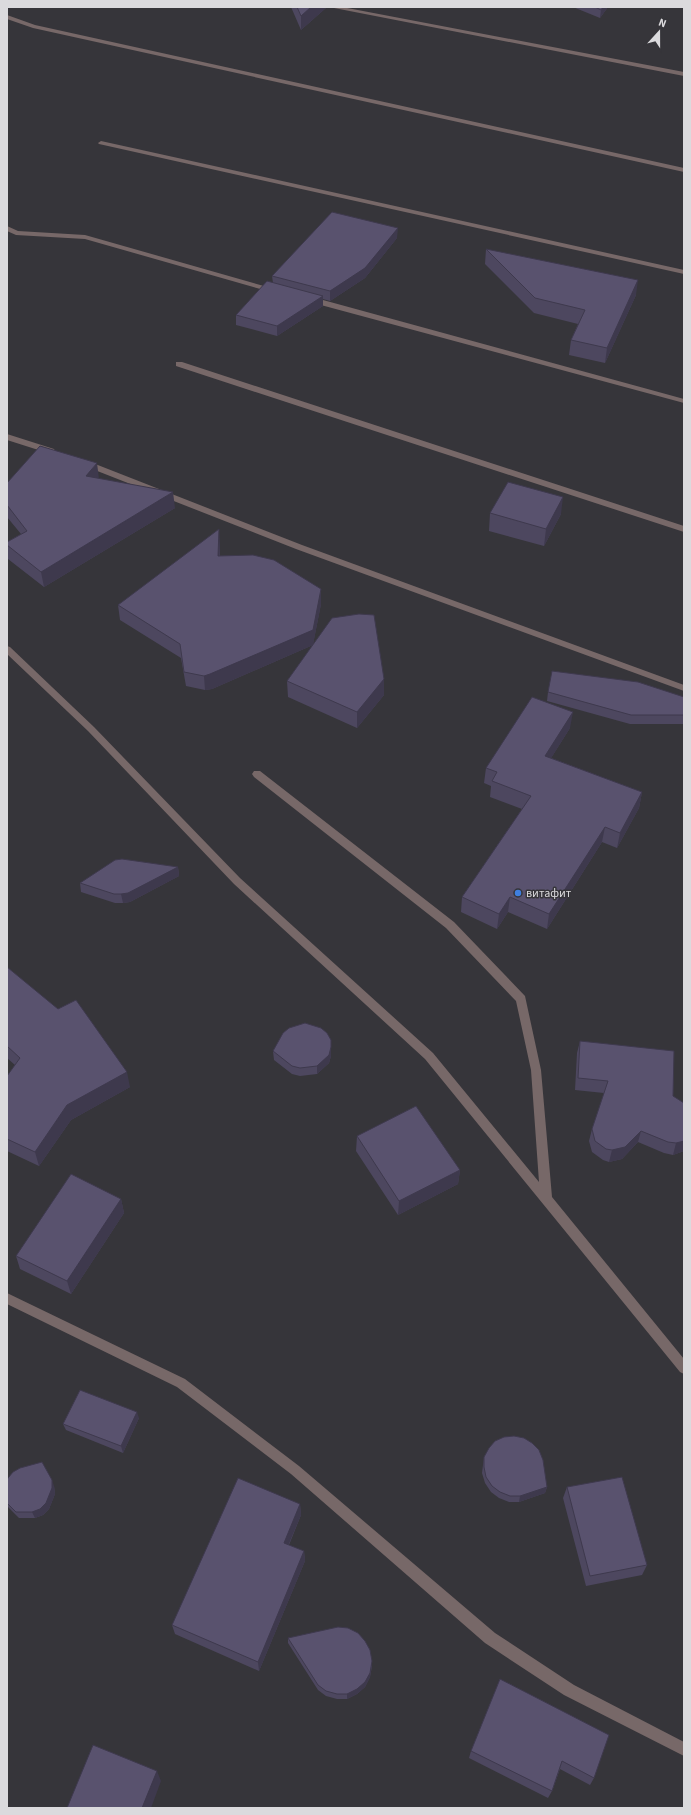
<svg xmlns="http://www.w3.org/2000/svg" width="691" height="1815" viewBox="0 0 691 1815" font-family="'Source Sans 3',sans-serif">
	<rect width="100%" height="100%" fill="#36353a"/>
	<g fill="none" stroke-linecap="round" stroke-linejoin="round">
		<path fill="#776868" fill-rule="evenodd" d="M329,7H342L684,72V76Z
			M7,15L35,25L684,168V172L33,28L7,19Z
			M101,141L684,270V274L99,144L98,143Z
			M7,226L18,231L85,235L278,290L271,292L85,239L16,235L7,231Z
			M306,297H312L684,399V403L306,301Z
			M176,362H182L684,526V532L176,366Z
			M7,434L54,449L55,451L51,454L7,440Z
			M85,460L302,545L684,685V691L296,549L82,465V461Z
			M7,646L10,647L94,727L240,878L433,1053L539,1182L531,1070L516,1001L446,928L254,777L252,774L254,771H260L454,922L525,996L541,1070L552,1197L684,1359V1374L680,1372L425,1059L234,884L88,731L7,654Z
			M7,1293L185,1379L299,1466L495,1633L574,1685L684,1742V1756L564,1695L485,1643L291,1474L177,1387L7,1304Z"/>
	</g>
	<path fill="#4d475f" d="M291,7H327L301,30Z
		M573,7H608L600,18Z
		M397,238L365,278L330,301L323,299V306L277,336L236,325V315L273,283L272,276Z
		M486,249L636,295L605,363L569,355L571,340L578,324L534,313L485,264Z
		M99,479L175,508L44,587L8,559L7,555V542L21,534L7,517V483Z
		M490,513L561,514L544,546L489,531Z
		M220,543V556L321,604L313,644L384,679V695L357,728L288,697L287,681L313,645L212,689L205,690L186,686L181,658L120,620L118,605Z
		M548,692L684,697V724H630L547,701Z
		M570,728L551,758L642,792L639,808L617,848L602,842L547,929L508,912L497,929L461,912L462,897L522,809L490,797L491,786L484,783L486,768Z
		M178,867L179,876L130,902L123,903H115L81,892L80,883Z
		M7,967L130,1087L71,1120L39,1166L7,1151V1076L15,1065L7,1058Z
		M580,1041L673,1096L684,1151L673,1155L664,1153L638,1142L622,1159L609,1162L603,1160L592,1152L589,1141L592,1129L604,1093L575,1090L577,1053Z
		M273,1051L331,1056L329,1063L317,1074L300,1076L292,1074L274,1060Z
		M357,1136L460,1170L458,1184L398,1215L356,1151Z
		M121,1199L124,1213L71,1294L20,1269L16,1256Z
		M139,1418L123,1453L66,1430L63,1424Z
		M484,1457L547,1487L545,1493L519,1502H509L499,1498L491,1492L485,1483L482,1473Z
		M7,1480L54,1486L55,1494L49,1509L43,1515L35,1518H19L8,1507L7,1504Z
		M567,1487L647,1565L642,1575L586,1586L563,1498Z
		M300,1504L301,1515L289,1545L304,1551L305,1561L259,1671L175,1634L172,1625Z
		M288,1638L372,1666L370,1677L365,1687L357,1694L347,1699H337L326,1696L318,1690L288,1643Z
		M500,1679L594,1778L590,1785L560,1769L552,1791L548,1798L469,1758L471,1751Z"/>
	<path fill="#3e394d" d="M311,7H327L301,30V16Z
		M603,7H608L600,18L601,10Z
		M398,228L397,238L365,278L330,301V291Z
		M638,280L636,295L605,363L607,348Z
		M323,296V306L277,336V326Z
		M97,463L99,479L86,476Z
		M173,492L175,508L44,587L41,572Z
		M563,497L561,514L544,546L546,529Z
		M219,529L220,543L219,571L218,556Z
		M321,589V604L313,645L212,689L205,690L204,676Z
		M384,679V695L357,728V712Z
		M573,712L570,728L543,771L545,756Z
		M642,792L639,808L617,848L620,833Z
		M605,827L602,842L547,929L549,914Z
		M178,867L179,876L130,902L123,903L121,894Z
		M510,897L508,912L497,929L499,914Z
		M331,1047V1056L329,1063L317,1074V1066Z
		M127,1072L130,1087L71,1120L39,1166L35,1152L67,1105Z
		M641,1131L638,1142L622,1159L609,1162L612,1150Z
		M684,1141V1151L673,1155L676,1143Z
		M460,1170L458,1184L398,1215L399,1201Z
		M121,1199L124,1213L71,1294L67,1281Z
		M137,1412L139,1418L123,1453L121,1446Z
		M52,1480L54,1486L55,1494L49,1509L43,1515L35,1518L32,1512Z
		M547,1487L545,1493L519,1502L520,1496Z
		M300,1504L301,1515L285,1553L284,1543Z
		M304,1551L305,1561L259,1671L258,1662Z
		M372,1661L370,1677L365,1687L357,1694L347,1699V1694Z
		M157,1771L161,1781L151,1808H142Z"/>
	<path fill="#59526e" stroke="#3e394d" d="M297,7H311L301,16Z
		M595,7H603L601,10Z
		M332,212L398,228L365,268L330,291L272,276Z
		M486,249L638,280L607,348L571,340L585,310L535,298Z
		M267,281L323,296L277,326L236,315Z
		M40,446L97,463L86,476L173,492L41,572L7,545V542L27,531L7,505V483Z
		M508,482L563,497L546,529L490,513Z
		M219,529L218,556L253,555L274,560L321,589L313,630L210,674L204,676L184,672L180,644L118,605Z
		M359,614L374,615L384,679L357,712L287,681L332,618Z
		M552,671L638,682L684,697V715H631L548,692Z
		M532,697L573,712L545,756L642,792L620,833L605,827L549,914L510,897L499,914L462,897L531,796L492,781L497,772L486,768Z
		M122,859L178,867L128,893L121,894H114L80,883L115,860Z
		M7,967L58,1009L76,1000L127,1072L67,1105L35,1152L7,1139V1076L20,1058L7,1046Z
		M305,1023L321,1028L327,1033L331,1040V1047L329,1055L317,1066L300,1068L292,1066L273,1051L283,1033L289,1028Z
		M580,1041L674,1051L673,1096L684,1103V1141L676,1143L668,1142L641,1131L625,1147L612,1150L606,1149L595,1141L592,1129L608,1081L578,1078Z
		M416,1106L460,1170L399,1201L357,1136Z
		M71,1174L121,1199L67,1281L16,1256Z
		M80,1390L137,1412L121,1446L63,1424Z
		M514,1436L524,1438L532,1443L539,1450L543,1460L547,1487L520,1496H510L500,1492L492,1486L486,1477L484,1467V1457L489,1448L495,1441L504,1437Z
		M42,1462L52,1480V1488L46,1503L40,1509L32,1512H16L7,1503V1480L8,1478L13,1472L20,1468Z
		M622,1477L647,1565L590,1576L567,1487Z
		M238,1478L300,1504L284,1543L304,1551L258,1662L172,1625Z
		M338,1627L348,1628L358,1633L365,1641L370,1650L372,1661L370,1673L365,1682L357,1689L347,1694H337L326,1691L318,1685L288,1638Z
		M500,1679L609,1735L594,1778L562,1761L552,1791L471,1751Z
		M93,1745L157,1771L142,1808H67Z"/>
	<circle fill="#3f7fe0" stroke="#36353a" stroke-width="1.5" cx="518" cy="893" r="4"/>
	<g text-anchor="middle" dominant-baseline="central" stroke-width="3" stroke-linejoin="round" paint-order="stroke">
		<g font-size="12" fill="#dbdadd" stroke="#36353a" text-anchor="start">
			<text x="526" y="893">витафит</text>
		</g>
	</g>
	<rect width="691" height="1815" fill="none" stroke="#dbdadd" stroke-width="16"/>
	<g transform="translate(659 32) rotate(21)" stroke="#36353a" stroke-width="3" paint-order="stroke">
	<path d="M0-3L7 15L0 10L-7 15Z" fill="#dbdadd"/>
	<text y="-6" font-size="11" font-weight="bold" text-anchor="middle" fill="#dbdadd">N</text>
	</g>
</svg>
